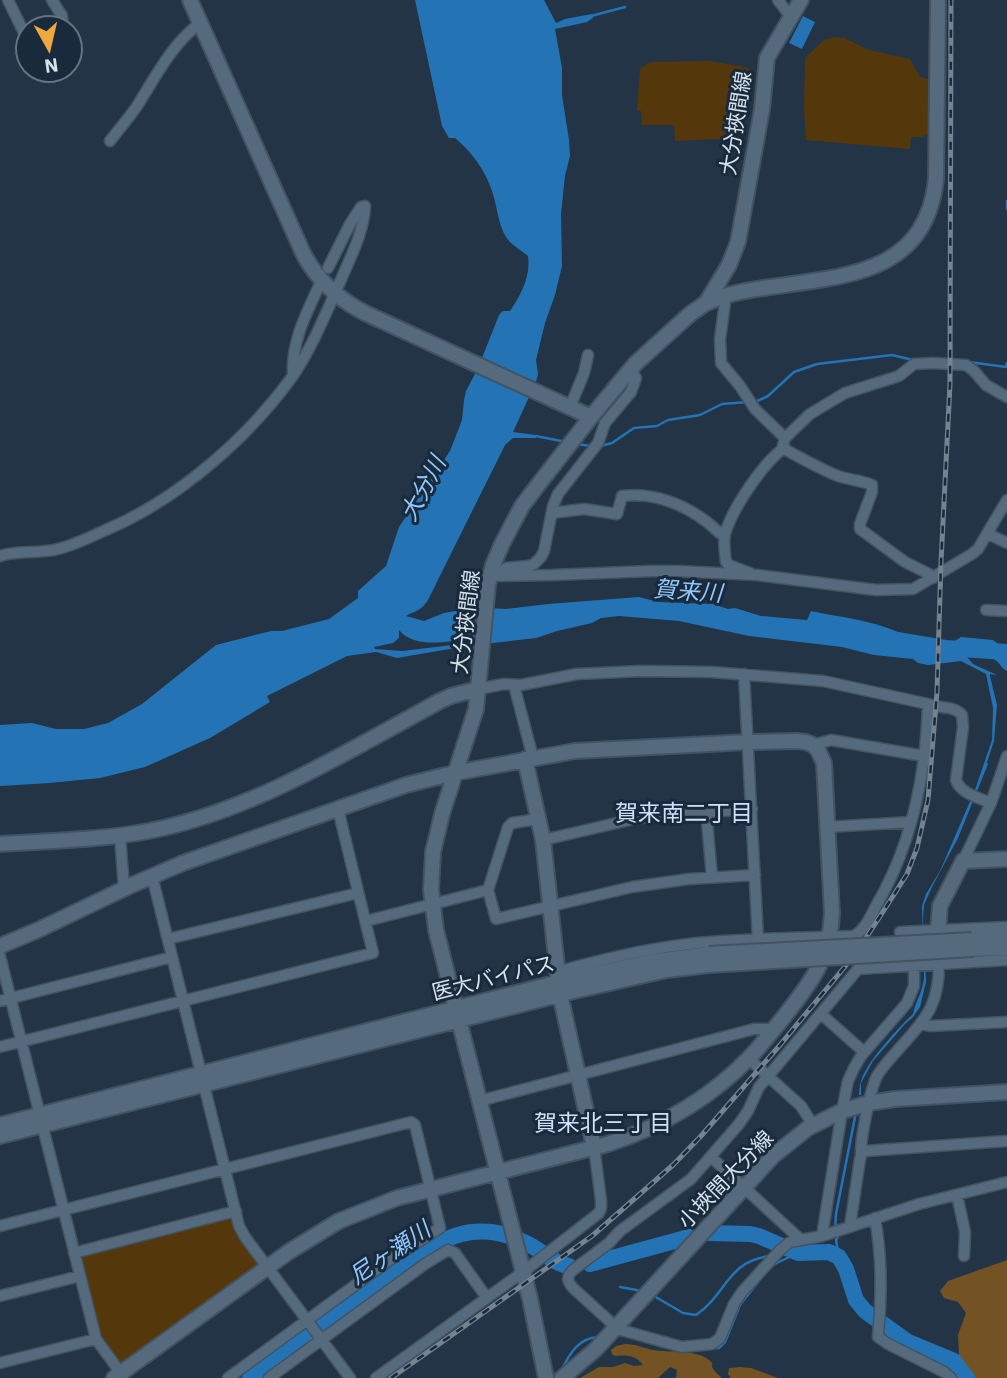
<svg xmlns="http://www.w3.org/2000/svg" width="1007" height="1378" viewBox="0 0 1007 1378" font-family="'IBM Plex Sans','Noto Sans JP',sans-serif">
	<rect width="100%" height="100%" fill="#223445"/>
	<path fill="#54380c" d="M835,37L844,38L869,50L910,59L920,77L929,79L930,133L922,137H911L910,149L806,140L804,109L805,58L824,40Z
		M710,61L749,68L742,126L737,141L716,139L675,141L674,125H642L641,111L637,110L640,69L650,62Z
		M232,1217L259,1264V1266L120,1364L100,1336L80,1254Z"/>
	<path fill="#735324" d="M1007,1260V1378H962L939,1366L933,1359L941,1356L959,1355L958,1335L966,1313L958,1302L944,1298L940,1291L948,1281Z
		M625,1344C635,1344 644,1348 653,1350C670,1353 696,1349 709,1360C717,1367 708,1362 714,1370C716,1373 719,1375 722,1378H676L677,1370L670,1367L658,1378H580L599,1367H613L625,1363L634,1366L643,1365C635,1355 627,1355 615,1356L612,1354L611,1350L616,1346Z
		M740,1367L751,1368L778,1378H731L728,1374L729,1368Z"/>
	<path fill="#2474b5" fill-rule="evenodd" d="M415,0H544L556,23L565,19L592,14L593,18L587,22L555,29L562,68V95L569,140L570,156L565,176L561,214L562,266L555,295L545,323L536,360L538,374L536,382L482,358L499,315L503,311H510C521,295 531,276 528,256C522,251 515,247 510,242C498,229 498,208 492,191C485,170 472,152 455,138H449L442,126Z
		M803,16L815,22L802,49L789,43Z
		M477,370L530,395L513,432L536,435V438H513L505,445L428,600C422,610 415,611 406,616L424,621L444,613L478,607L505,609L548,604L639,597L658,602L713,604L728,609L735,608L761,616L807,620L811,611C839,617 871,620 898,632C907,636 912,645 920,649C928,654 938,652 947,652L953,642L961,637L993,640L1007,650V671C1001,668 1000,663 995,660C988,655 980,654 973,652L967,657L973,664L997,675L990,674V676L997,705L994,741L987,762L988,764L958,838L932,887L924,905L923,918L926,982L920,1007L913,1017L905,1024L873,1061L861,1083V1095H859C859,1089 860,1084 862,1078C869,1059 901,1025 913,1014C915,1003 923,991 924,978L922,906L926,894L940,871L975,790L992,740L993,708L986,674L961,661L928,665L918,663L913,659L874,655L842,647L749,636L679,621L619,616L601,618L592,623L557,631L536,638L467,646L397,658L376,652L347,656L267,696L270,702L210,738L145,767L100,778L50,783L0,786V725L32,723L56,729H84L108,723L142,704L216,645L271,631H282L329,619L358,598V591L386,566L399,527L450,451L462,420L464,400L466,391ZM399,630C414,648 443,642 464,640L465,642L461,644L402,651L375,649L374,647L393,643L399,638Z"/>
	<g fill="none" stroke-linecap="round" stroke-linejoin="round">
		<path stroke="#2474b5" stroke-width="2.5" d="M591,16L625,7
			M1007,201V209
			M969,362L1006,367L1007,363
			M755,402L768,396L794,372L817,364L892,355L913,360
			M536,436L566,442
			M576,444L591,446
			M601,446L612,443L634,428L657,426L668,420L700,415L722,404L748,402
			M835,1230L836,1214L856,1112
			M780,1255L798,1253
			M839,1257L836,1240L839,1235
			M765,1273L775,1264L795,1254
			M620,1287L642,1291
			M654,1296L683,1313L696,1315C727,1294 727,1261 770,1256
			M716,1348H719L725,1342L740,1305L761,1278
			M562,1369C570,1353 579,1338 598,1337"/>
		<path stroke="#2474b5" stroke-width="16" d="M891,639L945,648L1007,652
			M709,1233L750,1234L759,1236L798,1253L829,1252L839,1257L846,1269L856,1300L865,1311L908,1342L954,1361L967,1378
			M590,1264L693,1236
			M250,1378L422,1253C458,1228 491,1224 530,1245C543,1252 554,1264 569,1266"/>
		<g stroke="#435261" stroke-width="13">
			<path id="street" d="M8,0L28,41
				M52,0L62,16L63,28
				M778,0L791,17
				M110,141C119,129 129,118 137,106C156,76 172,44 200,23
				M726,295L720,339L721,363L740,386L755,409L785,438
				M293,375C291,343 306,314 319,286
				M570,407L584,373L588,355
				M552,513L584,509L617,514L622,496C653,492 683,504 707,522C713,527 718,532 724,536
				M988,534L1007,543
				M0,556C18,550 40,554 58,549C75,545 92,536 108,529C178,499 247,439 292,377C311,350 326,313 340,282C350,258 364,232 365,206L361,207L350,224L328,268
				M750,573L729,565L726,562C725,554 723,543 725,534C732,509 763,463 784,448
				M499,575L506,568L528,566L534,564L541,557L544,551L553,506L558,494L598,443L605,423L631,392L636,378L630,369
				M490,576L553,575L651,571H677L757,575L876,590L913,589L972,554L978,549L1007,500
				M933,578L929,574L905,562L860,529V524L872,492V485C861,480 849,480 838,476C820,469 803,459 786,450L783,445L785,438L810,414L845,393L899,376L914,364L933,363L966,365L974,371L986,385L1007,397
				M986,610L1007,611
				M744,674L758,940
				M514,685L533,758
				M478,689L504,684L521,685L577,674L641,671L712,672L823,681L928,704C939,709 954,705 962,715L963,727L956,780C960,793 979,798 991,803
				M813,745L831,740L924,756
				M706,811L712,877
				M538,819L512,823L508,827L488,890L496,919L632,887L689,879L755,875
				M827,827L911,822
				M120,836L124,888
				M543,840L634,819L664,815L752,809
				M963,861L991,803L1007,756
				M152,876L239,1226L245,1237L350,1378
				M366,921L488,890
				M900,932L1007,927
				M168,939L358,893
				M0,956L96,1339L123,1376
				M1007,960L858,969L759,1087L748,1111L739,1124L691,1179L620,1231L609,1243L573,1270C566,1277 567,1281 573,1288L616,1327L621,1330L682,1347L712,1344L720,1338L734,1304L742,1292L780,1250L790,1242L822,1236L919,1204L1007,1182
				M557,972C606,958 657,946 709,942C757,938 805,938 854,936C865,930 870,917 876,906C912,845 926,774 928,704
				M0,1001L172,957
				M821,1014L864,1052
				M922,1024L930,1026L1007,1022
				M0,1047L373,953L338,809
				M749,1059L801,1106L813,1125
				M479,1101L754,1029H774
				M861,1156C860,1140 870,1090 877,1076C883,1066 891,1058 898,1050C927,1017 940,1005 939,959
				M711,1157L801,1240
				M957,1195L965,1232L964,1256
				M875,1218C882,1257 882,1297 878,1337L888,1344L944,1372L951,1378
				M0,1226L411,1122L415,1125L440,1228L391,1259L228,1378
				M850,1226L860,1159L862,1154L865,1151L1007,1141
				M822,1236L842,1111L848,1081L854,1068L861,1056L907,1003L914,986V965
				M74,1253L236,1211
				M0,1296L80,1276
				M0,1363L96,1339
				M269,1378L425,1264L448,1250L455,1253L487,1298
				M376,1378L527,1269L599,1213L601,1208V1200L594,1147"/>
		</g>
		<g stroke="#435261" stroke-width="18">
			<path id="secondary" d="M190,0L303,253C317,280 338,299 365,313L591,417
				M707,303C725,294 744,291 764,288C840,276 926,277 936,179L938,0
				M525,759L543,840L560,994L594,1147
				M0,844C49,841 100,840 149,831C253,811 348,751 440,701L451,696L478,689
				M938,930L940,906L963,861L1007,859
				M972,940L1007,938
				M0,946L38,930L132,885L183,863L406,785L454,773L575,751L748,742L797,741L806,742L813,745L818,750L824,763L832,913C830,959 810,984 783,1018C773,1030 763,1043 752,1055C713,1096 663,1126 608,1144L397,1198L339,1221L290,1251L114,1378
				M973,949L1007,948
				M0,1125L571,979L649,962L709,954
				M0,1136L574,991L667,970L709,965
				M546,1378L530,1299L436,930L431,890L433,852L442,814L476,709L488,585L493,565L502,544L522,506L538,485L591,417L635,364L690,314L706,303L729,265L738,242L762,109L767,58L801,0
				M562,1378L596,1349L773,1156L808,1128L842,1111L869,1103L895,1099L1007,1092"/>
		</g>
		<use href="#street" stroke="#566a7d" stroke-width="10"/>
		<use href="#secondary" stroke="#566a7d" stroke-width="14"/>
		<g stroke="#748391" stroke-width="5">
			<path id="rail" d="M391,1378L592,1236L673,1165L701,1136L780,1045L857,952L895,893L907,874L917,848L928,800L937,692L941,562L950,384L951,0"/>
		</g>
		<use href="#rail" stroke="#182a3b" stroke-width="2.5" stroke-dasharray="8" stroke-linecap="butt"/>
		<g stroke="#435261" stroke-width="18" stroke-linecap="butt">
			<path id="secondary-bridge" d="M709,954L972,940
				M709,965L973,949"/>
		</g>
		<use href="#secondary-bridge" stroke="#566a7d" stroke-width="14"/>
	</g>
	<g text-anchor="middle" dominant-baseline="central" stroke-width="6" stroke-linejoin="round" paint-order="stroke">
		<g font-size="21" fill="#d6e1ec" stroke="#182a3b">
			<text transform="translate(735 123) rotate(-81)">大分挾間線</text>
			<text transform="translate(465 622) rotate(-83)">大分挾間線</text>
			<text transform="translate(493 977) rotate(-14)">医大バイパス</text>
			<text transform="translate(725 1179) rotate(-46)">小挾間大分線</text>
		</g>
		<g font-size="23" font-style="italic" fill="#92c8fd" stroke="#182a3b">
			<text transform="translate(422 488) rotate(-62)">大分川</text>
			<text transform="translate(688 590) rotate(4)">賀来川</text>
			<text transform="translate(389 1252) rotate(-34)">尼ヶ瀬川</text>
		</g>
		<g font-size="23" fill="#cce2f9" stroke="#182a3b">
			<text x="684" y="812">賀来南二丁目</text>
			<text x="603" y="1122">賀来北三丁目</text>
		</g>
	</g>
	<g transform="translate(49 49) rotate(172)"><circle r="33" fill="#182a3b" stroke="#647382" stroke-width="2"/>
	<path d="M0-5L12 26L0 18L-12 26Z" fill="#eea83c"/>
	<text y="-10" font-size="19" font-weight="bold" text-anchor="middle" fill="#d6e1ec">N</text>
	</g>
</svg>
